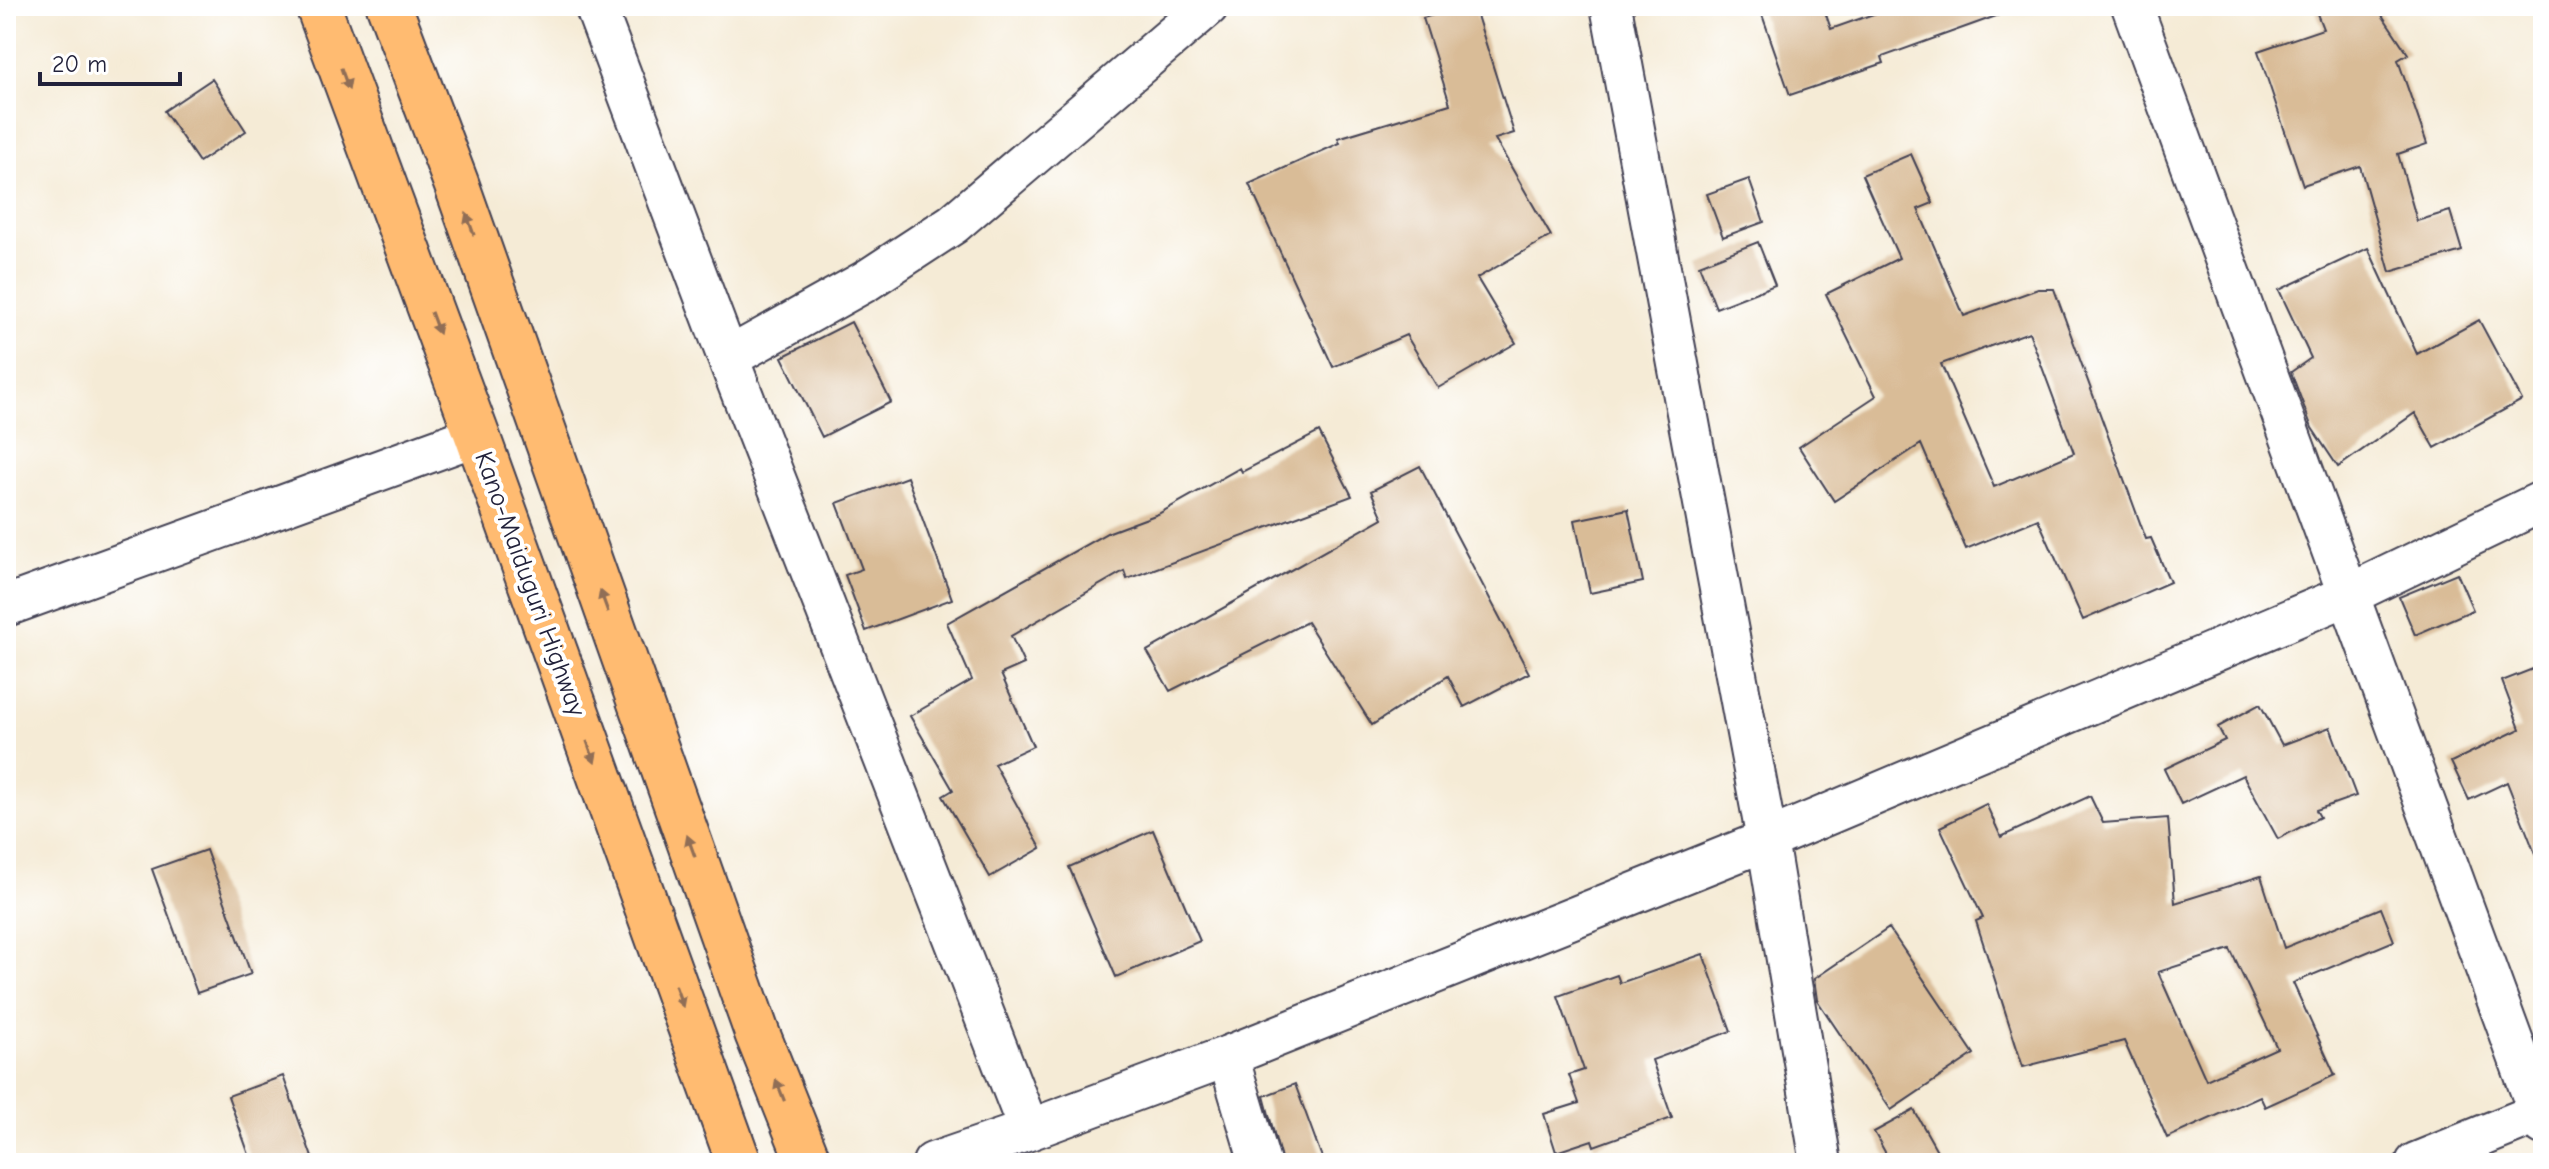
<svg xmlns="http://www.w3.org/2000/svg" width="2549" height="1169" viewBox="0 0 2549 1169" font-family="'Comic Neue',sans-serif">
	<rect width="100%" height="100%" fill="#fff"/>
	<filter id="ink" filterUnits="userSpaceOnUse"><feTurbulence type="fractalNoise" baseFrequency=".0125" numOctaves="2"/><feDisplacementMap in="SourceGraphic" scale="16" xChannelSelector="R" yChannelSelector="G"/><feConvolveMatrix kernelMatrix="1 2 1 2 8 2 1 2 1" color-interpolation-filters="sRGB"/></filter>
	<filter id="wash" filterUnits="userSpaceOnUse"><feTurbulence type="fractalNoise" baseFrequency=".006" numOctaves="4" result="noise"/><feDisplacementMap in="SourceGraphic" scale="32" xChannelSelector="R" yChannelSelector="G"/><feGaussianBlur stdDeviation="1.8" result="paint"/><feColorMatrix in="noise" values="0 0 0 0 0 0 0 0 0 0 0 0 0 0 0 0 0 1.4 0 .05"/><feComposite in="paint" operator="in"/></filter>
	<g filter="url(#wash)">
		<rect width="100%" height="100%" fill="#f5ebd6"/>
		<g id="blocks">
			<path fill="#d9bc97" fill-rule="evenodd" d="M1463,6H1474L1514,133L1495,139L1551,236L1477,278L1516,343L1438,388L1406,335L1333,367L1249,184L1340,143L1338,138L1450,104L1423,18Z
				M1759,6H1823L1831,29L1896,6H2009L2010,11L1882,57L1884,63L1790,95Z
				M2314,6H2376L2408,54L2398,60L2427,144L2398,154L2417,221L2450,211L2462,251L2390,272L2360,166L2303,185L2258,51L2323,29Z
				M212,79L246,131L199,162L164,111Z
				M1911,154L1933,203L1918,209L1964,316L2038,289H2054L2146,539L2151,538L2170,582L2083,620L2038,519L1966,549L1921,444L1834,501L1799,447L1876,396L1826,294L1899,258L1862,175ZM2029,332L2074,453L1994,487L1941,364Z
				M1749,179L1764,222L1723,237L1707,194Z
				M1758,242L1775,285L1716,308L1699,265Z
				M2368,248L2417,354L2479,320L2522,400L2435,448L2415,413L2338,467L2312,428L2291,372L2311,358L2279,290Z
				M851,322L891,402L822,437L782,357Z
				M1319,432L1352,496L1127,579L1124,571L1011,636L1024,664L1001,674L1033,746L994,764L1041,848L990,877L943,796L953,790L910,716L972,680L947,623L1107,533L1158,514L1240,468L1242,472Z
				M1420,466L1529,673L1464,707L1448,676L1372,725L1307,622L1170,691L1147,651L1383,518L1371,491Z
				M907,477L952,599L866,631L845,575L862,569L837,503Z
				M1628,509L1643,582L1590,593L1575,520Z
				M2457,573L2473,610L2415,635L2399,597Z
				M2543,665V866H2540L2507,782L2469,800L2451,762L2520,729L2502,681Z
				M2260,704L2282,745L2330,727L2356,796L2316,810L2320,817L2278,839L2243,775L2181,804L2164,769L2225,740L2218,727Z
				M2090,796L2103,823L2168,818L2175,903L2261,876L2284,948L2381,908L2394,941L2293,983L2335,1075L2265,1107L2260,1096L2167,1138L2124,1041L2023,1067L1976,921L1983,918L1940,827L1986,804L2001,837ZM2230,949L2277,1048L2206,1080L2158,972Z
				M1153,830L1200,941L1116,977L1069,867Z
				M206,850L251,974L197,993L152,869Z
				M1889,928L1974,1054L1891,1110L1817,1000L1814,979Z
				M1703,954L1731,1031L1652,1060L1672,1118L1594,1146L1592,1140L1556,1152L1544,1114L1579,1103L1569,1075L1584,1070L1558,996L1617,975L1620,983Z
				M283,1076L314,1163H252L228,1096Z
				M1295,1084L1324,1163H1282L1264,1096Z
				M1914,1110L1944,1163H1891L1874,1132Z"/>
		</g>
	</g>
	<g filter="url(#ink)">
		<use href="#blocks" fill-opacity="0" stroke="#424052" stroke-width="2"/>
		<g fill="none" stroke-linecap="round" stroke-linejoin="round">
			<g stroke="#424052" stroke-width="44">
				<path id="street" d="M595,6L728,358L1029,1130
					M1611,6L1767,840L1821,1163
					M2132,6L2543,1124
					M728,358L866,281L953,224L1208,6
					M6,606L477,435
					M1228,1056L1260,1163
					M933,1163L1029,1130L1228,1056L1767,840L2348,595L2543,501
					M2416,1163L2539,1113"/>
			</g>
			<g stroke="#424052" stroke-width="48">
				<path id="highway" d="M318,6L477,435L739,1163
					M389,6L456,183L757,1033L809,1163"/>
			</g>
			<use href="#street" stroke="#fff" stroke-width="40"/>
			<use href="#highway" stroke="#ffbb71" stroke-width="44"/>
		</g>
		<defs><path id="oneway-solid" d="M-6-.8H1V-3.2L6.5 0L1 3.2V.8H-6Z" transform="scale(2)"/></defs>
		<g fill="#906e56">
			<use href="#oneway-solid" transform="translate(345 79) rotate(70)"/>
			<use href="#oneway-solid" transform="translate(470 224) rotate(-110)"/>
			<use href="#oneway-solid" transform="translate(435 323) rotate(70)"/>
			<use href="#oneway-solid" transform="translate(604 601) rotate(-110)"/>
			<use href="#oneway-solid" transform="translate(591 752) rotate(70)"/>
			<use href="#oneway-solid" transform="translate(691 846) rotate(-110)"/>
			<use href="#oneway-solid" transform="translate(679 996) rotate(70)"/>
			<use href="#oneway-solid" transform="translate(780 1090) rotate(-112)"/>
		</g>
	</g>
	<g text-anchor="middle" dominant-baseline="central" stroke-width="8" stroke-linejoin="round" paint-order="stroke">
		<g font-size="26" fill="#22223b" stroke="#fff">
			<text transform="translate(530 584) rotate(70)">Kano-Maiduguri Highway</text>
		</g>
	</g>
	<rect width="2549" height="1169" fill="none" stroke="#fff" stroke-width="32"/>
	<path d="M40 72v12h140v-12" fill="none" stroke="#22223b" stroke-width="4"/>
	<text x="52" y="72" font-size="24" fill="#22223b" stroke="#ffffff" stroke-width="6" paint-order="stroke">20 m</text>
</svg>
